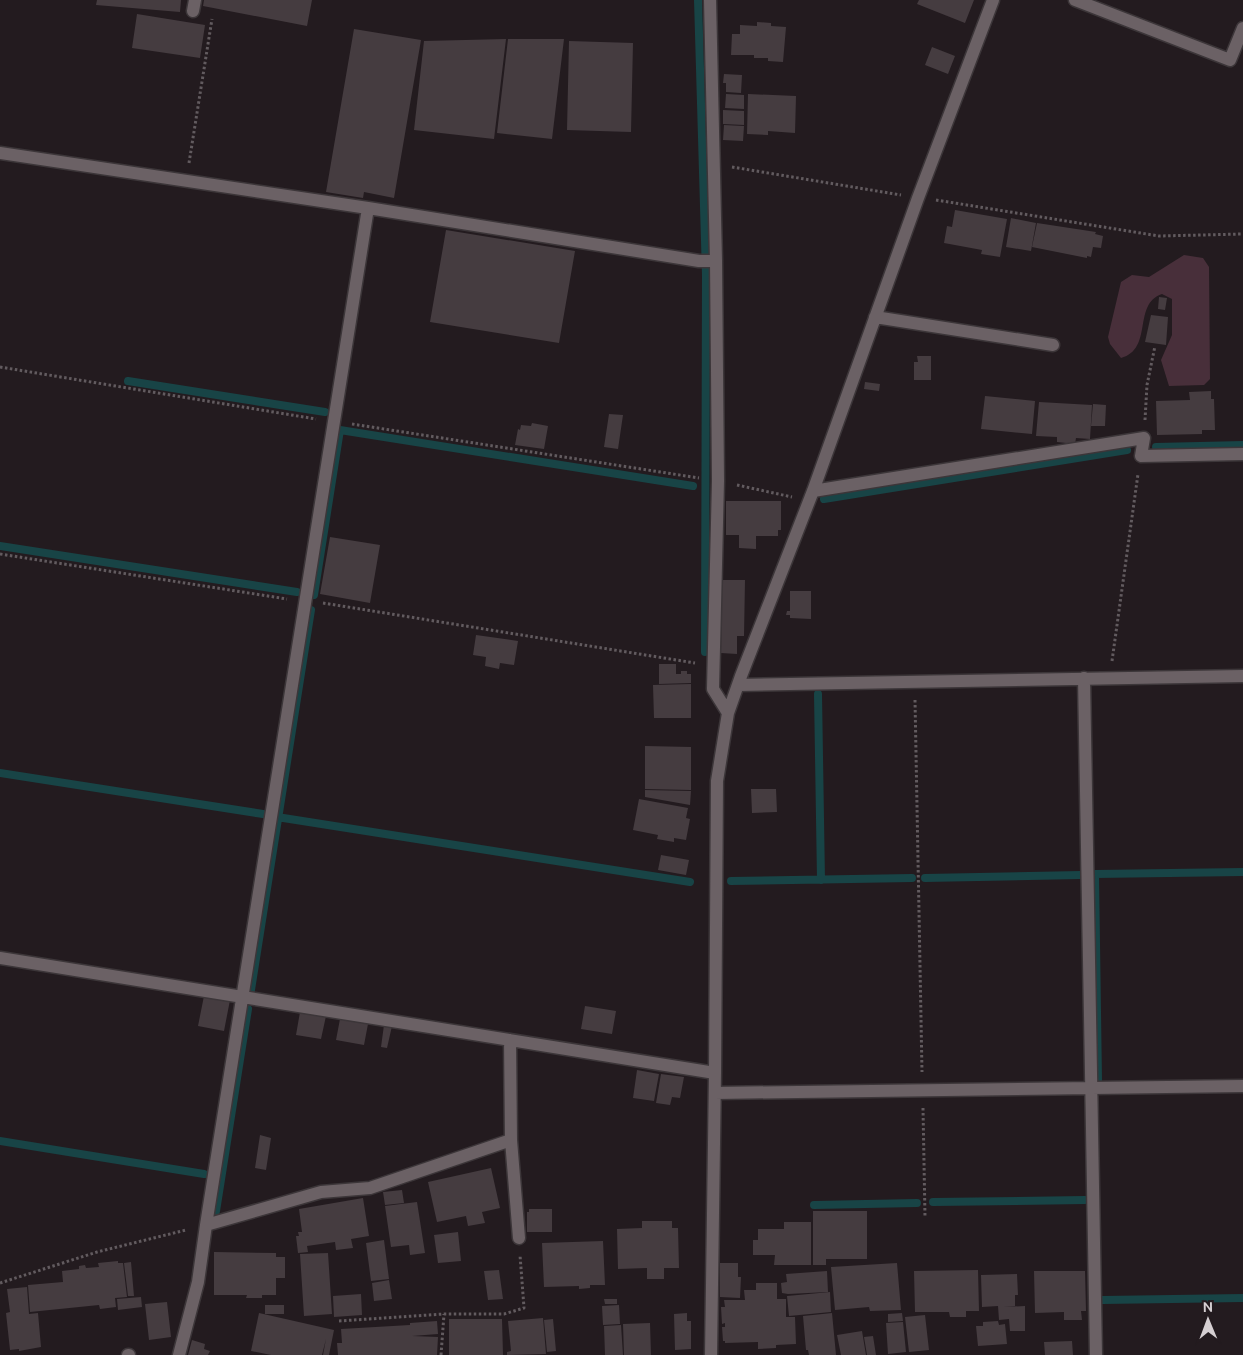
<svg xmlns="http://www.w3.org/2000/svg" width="1243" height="1355" viewBox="0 0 1243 1355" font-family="Ubuntu,sans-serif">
	<rect width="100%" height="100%" fill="#231b1f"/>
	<path fill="#482f3a" d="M1184,255L1203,258L1209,267L1210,379L1204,385L1169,386L1161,360L1172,335V299L1162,294C1132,304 1154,349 1121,358L1110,344L1108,337L1121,282L1132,275L1149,277Z"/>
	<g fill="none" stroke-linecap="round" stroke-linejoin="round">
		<path stroke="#184446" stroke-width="8" d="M698,0L706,275L705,652
			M128,381L325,412
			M1156,447L1243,445
			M824,499L1127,450
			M0,546L297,592
			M314,595L340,430L693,486
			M818,694L821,880
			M0,773L263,814
			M277,817L690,882
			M925,878L1081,875
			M731,881L912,878
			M251,990L311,610
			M1098,1080L1095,874L1243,872
			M0,1141L204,1174
			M933,1202L1085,1200
			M814,1205L917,1203
			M216,1211L248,1009
			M1102,1300L1243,1298"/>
	</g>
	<path fill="#453c40" d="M97,0H181L180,12L96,5Z
		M204,0H312L307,26L203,6Z
		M919,0H974L965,23L917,4Z
		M137,14L205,25L200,58L132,48Z
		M757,22L771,23V26L786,27L783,62L768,61V58H754V55H731L732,34H740V25L757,26Z
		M354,29L421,40L394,198L364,192L363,198L326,192Z
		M506,39L494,139L414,130L424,41Z
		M508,39H564L552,139L497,133Z
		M569,41L633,43L631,132L567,130Z
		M932,47L955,56L948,74L925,65Z
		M724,74L742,75L741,93L726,92V83H723Z
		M726,94L744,95V109L725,108Z
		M748,94L796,96L795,133L768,131V135L747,134Z
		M723,110L744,111V125L723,124Z
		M724,125L744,126L743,141L723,140Z
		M955,210L1007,219L1000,257L981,254L982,250L944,243L947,226L952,227Z
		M1011,218L1036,223L1031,251L1006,247Z
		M1037,223L1096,232L1095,234L1103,236L1101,248L1093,247L1091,257L1087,256V258L1032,247Z
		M446,230L575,251L559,343L430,322Z
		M1159,297L1167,298L1165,310L1158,309Z
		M1151,315L1168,317L1166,345L1145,342Z
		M917,356H931V380H914V362H918Z
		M865,382L880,384L879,391L864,389Z
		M1211,391V399H1214L1215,430H1202V434L1157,435L1156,401L1190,400L1189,392Z
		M985,396L1035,401L1032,434L981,429Z
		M1039,402L1092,405L1090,439L1076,438L1075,444L1057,442V437L1036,436Z
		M1093,404L1106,405L1105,426H1091Z
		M609,414L623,415L618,449L604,447Z
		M532,423L548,426L544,449L515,445L518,429L520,430L521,425L531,426Z
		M726,501H781V530H778V536H756V549L739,548V535H726Z
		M330,537L380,545L370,603L320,594Z
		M722,580H745L744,636H737V654L721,653Z
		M790,591H811V619L790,618V615H786L787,611H790Z
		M476,635L518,641L514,665L500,663L499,669L485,666L486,657L473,655Z
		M659,664H676V674H681V671H687V674H691V683L659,684Z
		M691,684V718H654L653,685Z
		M645,746L691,747V790L645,789Z
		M751,789H776L777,812L752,813Z
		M645,790L691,791L690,805L645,797Z
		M639,799L688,808L686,818L690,819L686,840L674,838V842L657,839L658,835L633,830Z
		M661,855L689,860L686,875L658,870Z
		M204,996L230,1000L224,1031L198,1026Z
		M585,1006L616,1011L612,1034L581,1029Z
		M300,1012L326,1016L321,1039L296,1035Z
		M340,1019L368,1024L364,1045L336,1040Z
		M384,1025L392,1026L387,1048L381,1047Z
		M637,1070L659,1074L654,1101L633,1098Z
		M661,1074L684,1077L680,1098L672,1097L670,1105L656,1103Z
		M260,1135L271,1138L266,1170L255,1168Z
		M491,1168L500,1208L482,1212L485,1223L468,1226L466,1216L437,1222L428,1182Z
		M402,1190L404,1203L385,1205L383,1192Z
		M363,1198L369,1236L351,1239L353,1248L336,1250L335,1242L307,1246L308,1252L298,1253L296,1236H299L298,1232H302L299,1209Z
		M417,1202L425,1253L410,1255L409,1245L391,1247L385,1206Z
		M529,1209H552V1232H527V1212H529Z
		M813,1211H867V1259H826V1265H813Z
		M642,1221H672V1228H678L679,1268H664V1279H647V1268L618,1269L617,1229L642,1228Z
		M784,1222H811V1265H774L775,1255H753V1240H758V1229H784Z
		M458,1232L461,1261L438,1263L434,1235Z
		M384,1240L389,1279L371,1281L366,1243Z
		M603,1241L605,1285H590V1288L579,1289V1286L544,1287L542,1243Z
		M214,1252L276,1253V1257H285V1278H276V1295H262V1298H246L247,1295H214Z
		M328,1253L332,1314L304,1316L300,1254Z
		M118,1261V1263H123L127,1297L115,1298L116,1307L100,1309L99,1305L30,1312L28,1285L63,1282L62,1271L79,1269V1266L85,1265L86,1268L99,1267L98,1263Z
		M131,1262L134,1296H128L124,1263Z
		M720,1263H738V1277H741L740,1298L720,1297Z
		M897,1263L901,1310L870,1311L869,1307L835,1310L831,1267Z
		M499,1270L503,1299L488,1300L484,1271Z
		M978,1270L979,1311H966V1317H950L949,1312H915L914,1271Z
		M827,1271L828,1292L788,1294L782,1293L781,1283L787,1282L786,1274Z
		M1034,1271H1085L1086,1311H1081L1082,1320H1064V1312L1035,1313Z
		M1017,1274L1018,1295H1015V1306L1003,1307L1025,1306V1331H1010L1009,1319L999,1320L998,1306L982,1307L981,1275Z
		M389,1280L392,1299L374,1301L372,1283Z
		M756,1283H777V1299H786V1317H795L796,1344L776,1345V1348L758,1349V1342L725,1343V1341H723L722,1327H725V1323L722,1324L721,1307H725L724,1300H745L744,1290H756Z
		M27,1287L29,1314L38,1313L41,1347L19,1351V1349L10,1350L6,1313L10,1312L7,1289Z
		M830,1292L831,1312L789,1316L787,1296Z
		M361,1294L362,1315L334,1317L333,1296Z
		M141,1297L142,1307L118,1310L117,1299Z
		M604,1299H617V1304H605Z
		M167,1302L171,1337L149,1340L145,1304Z
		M265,1305H284V1314H265Z
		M619,1305L620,1324L603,1325L602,1306Z
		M259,1313L334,1330L329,1355H323L326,1339L322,1355H271L251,1351Z
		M687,1313V1321H691V1349L675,1350L674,1314Z
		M832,1313L836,1355H809L808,1350H806L803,1316Z
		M902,1313L903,1321L888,1322V1314Z
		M925,1315L929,1350L909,1352L905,1317Z
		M543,1318L546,1354L507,1355V1352L511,1351L508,1321Z
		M449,1319H502L503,1355H449Z
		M553,1319L556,1351L547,1352L544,1320Z
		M437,1321L438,1334L412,1336L438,1337L437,1355H338L337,1343H342L341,1329L410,1325V1336V1323Z
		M998,1321L999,1325L1005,1324L1007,1344L978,1346L976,1326H983V1322Z
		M903,1322L906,1352L888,1354L886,1323Z
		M650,1323L651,1355H624L623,1324Z
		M621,1325L623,1355H605L604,1326Z
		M862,1331L866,1355H841L837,1335Z
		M873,1336L876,1355H867L864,1337Z
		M192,1340L205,1344L204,1349L210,1351L208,1355H188Z
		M1072,1341L1073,1355H1045L1044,1342Z"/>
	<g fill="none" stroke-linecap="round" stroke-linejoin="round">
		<g stroke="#3c3639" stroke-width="15">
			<path id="lane" d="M193,11L195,0
				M128,1355H129"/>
		</g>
		<g stroke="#3c3639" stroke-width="15">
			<path id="street" d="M710,0L716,261L718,481L713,689L728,713
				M1075,0L1230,60L1243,28
				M0,153L368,208
				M875,317L1053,345
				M813,491L1144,438L1141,456L1243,454
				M1084,678L1096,1355
				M738,685L1243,676
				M0,958L715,1073
				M510,1040L511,1140L519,1238
				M715,1093L1243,1086
				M206,1225L321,1192L370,1188L511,1140
				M179,1355L198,1282L206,1225L368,208L699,261H716
				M711,1355L715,1073L717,781L728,713L741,676L813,491L918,198L993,0"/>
		</g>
		<path stroke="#625b5f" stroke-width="3" stroke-dasharray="2.5 2.5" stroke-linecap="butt" d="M189,163L212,19
			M732,167L901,195
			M936,200L1159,236L1243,234
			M0,367L316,419
			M1145,420L1147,385L1155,346
			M352,424L699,478
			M737,485L792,497
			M0,554L287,599
			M323,603L695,663
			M1112,661L1138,474
			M915,700L922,1072
			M923,1108L925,1217
			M0,1283L97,1252L186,1230
			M339,1321L444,1314H504L524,1308L520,1255
			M441,1355L444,1314"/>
		<use href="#lane" stroke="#6b6165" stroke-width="12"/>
		<use href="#street" stroke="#6b6165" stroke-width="12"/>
	</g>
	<g transform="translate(1208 1320) rotate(359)" stroke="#231b1f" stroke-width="4" paint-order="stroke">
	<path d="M0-4L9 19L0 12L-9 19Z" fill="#d5cfd2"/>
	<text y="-8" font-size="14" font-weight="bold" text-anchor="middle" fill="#d5cfd2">N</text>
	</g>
</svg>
